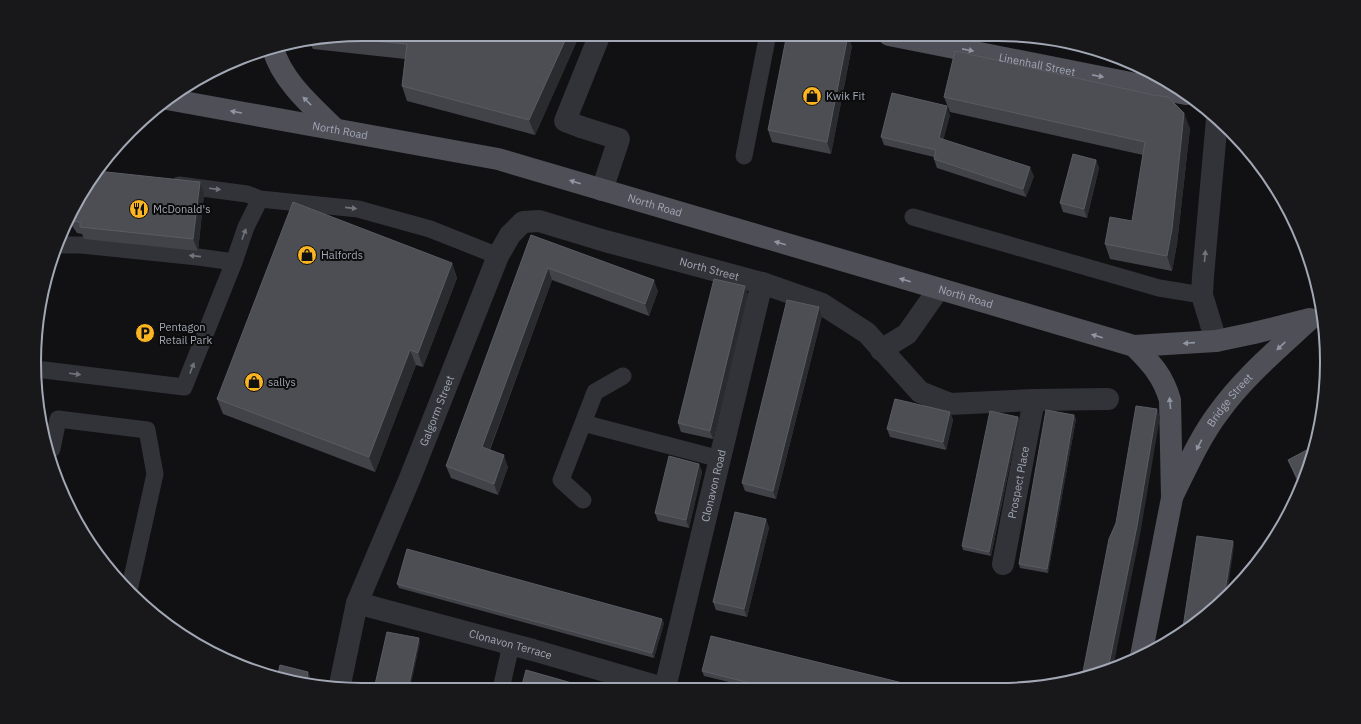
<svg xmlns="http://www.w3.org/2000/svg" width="1361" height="724" viewBox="0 0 1361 724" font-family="'IBM Plex Sans',sans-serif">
	<rect width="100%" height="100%" fill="#111113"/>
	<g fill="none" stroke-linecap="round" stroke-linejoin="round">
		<path stroke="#323338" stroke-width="17" d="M744,156L768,34
			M179,185L247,194L260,199
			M913,217L1159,288L1202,295
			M60,245H81L198,257L234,262
			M36,369L184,387L234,262L246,227L260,199L358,209L430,229L498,256
			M583,423L720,459
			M52,449L58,419L147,430L155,474L129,591
			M583,500L561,480L595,392L623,376
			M501,689L511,645"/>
		<path stroke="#323338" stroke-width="22" d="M581,127L619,139L602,190"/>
		<g stroke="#323338" stroke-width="22">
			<path d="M581,127L565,121L600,34"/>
			<path d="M881,350L907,334L938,290"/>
			<path id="s1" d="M1003,564L1034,400"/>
			<path id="s2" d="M357,603L533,650L663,688"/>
			<path id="s3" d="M665,688L762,283"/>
			<path id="s4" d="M339,689L357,603L410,478L498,256L510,235L523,222L539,221L605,241L762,283L822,304L867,333L920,392L950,404L1034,400L1108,399"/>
		</g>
		<path stroke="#323338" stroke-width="22" d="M1216,341L1202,295L1203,276L1217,119"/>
		<g stroke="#4e4f57" stroke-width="22">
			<path id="s5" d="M889,35L1186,94"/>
			<path d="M273,49C283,82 311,105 335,129"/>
			<path id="s6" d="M167,99L498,159L1134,346L1216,341L1254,333L1310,319"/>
			<path d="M1134,346C1152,364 1163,376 1170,400L1172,498L1141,656"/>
			<path id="s7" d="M1173,495C1187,467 1200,437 1219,412C1244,377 1278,349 1309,320"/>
		</g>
	</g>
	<path fill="#414348" d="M362,34H580L535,135L407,101L402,86L405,59L313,49L310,43Z
		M852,46L831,154L772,142L768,130Z
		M944,97L1190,128L1177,244L1172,271L1110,259L1105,244L1132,221L1143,155L950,112Z
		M950,115L943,139L1034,176L1026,197L937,168L934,159V157L884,145L881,137Z
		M1096,160L1099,168L1087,218L1063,212L1060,203Z
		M89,180L204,194L198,251L84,239L82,234L77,233L70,223Z
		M531,235L658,291L649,316L552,280L490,450L508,467L498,495L451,478L446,466Z
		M452,263L457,278L423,367L416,365L375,472L223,414L217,399Z
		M745,286L748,295L713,439L681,432L678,423Z
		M822,316L776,499L745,491L742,483Z
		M950,412L953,420L946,450L890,437L887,429Z
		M1074,415L1076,419L1048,573L1020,568L1019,564Z
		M1018,417L1019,421L991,556L963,550L962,546Z
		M1316,447L1300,488L1288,460Z
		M699,464L702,472L689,528L658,521L655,513Z
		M766,519L769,528L747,617L716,610L713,602Z
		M397,584L664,623L654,658L399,588Z
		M702,671L923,688H754L704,676Z"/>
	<path fill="#2a2b2e" d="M568,34H580L535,135L529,120Z
		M848,35L852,46L831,154L827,142Z
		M947,106L950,115L942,146L939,138Z
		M1184,113L1190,128L1177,244L1172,271L1167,256Z
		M1096,160L1099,168L1087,218L1084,209Z
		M1030,167L1034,176L1026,197L1023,189Z
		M200,182L204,194L198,251L193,239Z
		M452,263L457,278L423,367L418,353Z
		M548,268L552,280L486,459L482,447Z
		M654,280L658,291L649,316L645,304Z
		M745,286L748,295L713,439L710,431Z
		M819,307L822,316L776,499L773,491Z
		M410,350L416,365L375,472L369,457Z
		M1157,409L1160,417L1140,535L1113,668L1108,669Z
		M950,412L953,420L946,450L943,442Z
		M1074,415L1076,419L1048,573L1047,569Z
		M1018,417L1019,421L991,556L989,552Z
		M504,455L508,467L498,495L494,484Z
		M699,464L702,472L689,528L686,520Z
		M766,519L769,528L747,617L744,609Z
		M1233,541L1234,546L1227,595L1224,597Z
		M662,619L664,623L654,658L652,653Z
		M419,638L420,643L410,689H408Z
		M308,672L310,676L308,684H306Z"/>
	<path fill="#4c4e54" stroke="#595c63" d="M362,34H568L529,120L402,86L407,44L339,38Z
		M787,34L848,35L827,142L768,130Z
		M955,51L1153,95L1168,97L1184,113L1172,229L1167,256L1105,244L1110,217L1132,221L1145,142L944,97Z
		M892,93L947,106L939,138L1030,167L1023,189L934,159L936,150L881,137Z
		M1073,154L1096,160L1084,209L1060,203Z
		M97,171L200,182L193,239L80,227V222L73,221L71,219L89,180Z
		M293,202L452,263L418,353L410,350L369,457L217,399Z
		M531,235L654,280L645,304L548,268L482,447L504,455L494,484L446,466Z
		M714,279L745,286L710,431L678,423Z
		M787,300L819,307L773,491L742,483Z
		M895,399L950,412L943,442L887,429Z
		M1136,406L1157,409L1137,526L1108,669L1082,677L1109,539L1116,523Z
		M1046,410L1074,415L1047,569L1019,564Z
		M990,411L1018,417L989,552L962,546Z
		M1316,445V447L1301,485L1288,460Z
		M669,456L699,464L686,520L655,513Z
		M735,512L766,519L744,609L713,602Z
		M1197,536L1233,541L1224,597L1182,634Z
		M407,549L662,619L652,653L397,584Z
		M387,632L419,638L408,689H374Z
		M711,636L923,688H770L702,671Z
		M280,665L308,672L306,684L277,679Z
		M526,670L593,689H521Z"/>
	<defs><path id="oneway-solid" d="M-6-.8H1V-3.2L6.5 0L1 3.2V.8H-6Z"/></defs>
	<g fill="#9095a1">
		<use href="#oneway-solid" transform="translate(968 50) rotate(11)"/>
		<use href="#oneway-solid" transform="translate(1098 76) rotate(11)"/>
		<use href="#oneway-solid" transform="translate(307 101) rotate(-135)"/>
		<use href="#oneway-solid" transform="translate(236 112) rotate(-170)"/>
		<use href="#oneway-solid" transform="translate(575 182) rotate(-163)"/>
		<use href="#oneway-solid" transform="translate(780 243) rotate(-164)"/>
		<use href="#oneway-solid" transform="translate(905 280) rotate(-164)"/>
		<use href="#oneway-solid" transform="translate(1097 336) rotate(-164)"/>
		<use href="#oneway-solid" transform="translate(1189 343) rotate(176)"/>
		<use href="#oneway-solid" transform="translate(1281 346) rotate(137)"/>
		<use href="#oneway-solid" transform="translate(1170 403) rotate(-96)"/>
		<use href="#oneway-solid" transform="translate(1199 445) rotate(117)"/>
	</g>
	<g fill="#6f737c">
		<use href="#oneway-solid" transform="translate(215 189) rotate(7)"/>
		<use href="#oneway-solid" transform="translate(351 208) rotate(6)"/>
		<use href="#oneway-solid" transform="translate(244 234) rotate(-70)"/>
		<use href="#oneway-solid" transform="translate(195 256) rotate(-174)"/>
		<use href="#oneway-solid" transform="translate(1205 256) rotate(-85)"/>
		<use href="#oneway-solid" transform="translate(192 368) rotate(-69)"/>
		<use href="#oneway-solid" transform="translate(75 374) rotate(7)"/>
	</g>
	<defs>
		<g id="shop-disc" transform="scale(1)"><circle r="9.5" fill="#fbb521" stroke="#0c0c0d"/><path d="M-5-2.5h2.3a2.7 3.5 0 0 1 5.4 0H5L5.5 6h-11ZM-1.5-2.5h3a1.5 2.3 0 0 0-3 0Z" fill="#111"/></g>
		<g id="restaurant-disc" transform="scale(1)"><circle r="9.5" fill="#fbb521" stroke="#0c0c0d"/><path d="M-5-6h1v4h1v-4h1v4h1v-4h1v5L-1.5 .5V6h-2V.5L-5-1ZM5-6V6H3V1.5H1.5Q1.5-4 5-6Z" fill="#111"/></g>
		<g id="parking-disc" transform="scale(1)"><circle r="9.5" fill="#fbb521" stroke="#0c0c0d"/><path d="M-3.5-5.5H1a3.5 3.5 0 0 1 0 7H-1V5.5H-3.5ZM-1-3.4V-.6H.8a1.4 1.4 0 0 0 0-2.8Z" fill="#111"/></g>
	</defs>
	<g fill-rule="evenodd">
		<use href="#shop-disc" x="812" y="96"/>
		<use href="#restaurant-disc" x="139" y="209"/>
		<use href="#shop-disc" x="307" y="255"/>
		<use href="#parking-disc" x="145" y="333"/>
		<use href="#shop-disc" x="254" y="382"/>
	</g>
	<g text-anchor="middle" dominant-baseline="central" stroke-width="4" stroke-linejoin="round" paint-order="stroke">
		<g font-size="11" fill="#a1a7b4" stroke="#0c0c0d">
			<text stroke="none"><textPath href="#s5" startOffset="151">Linenhall Street</textPath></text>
			<text stroke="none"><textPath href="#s6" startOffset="176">North Road</textPath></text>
			<text stroke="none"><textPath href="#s6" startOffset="500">North Road</textPath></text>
			<text stroke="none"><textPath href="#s4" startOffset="698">North Street</textPath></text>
			<text stroke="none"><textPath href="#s6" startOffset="824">North Road</textPath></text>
			<text stroke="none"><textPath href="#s7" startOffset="111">Bridge Street</textPath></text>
			<text stroke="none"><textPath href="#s4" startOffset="296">Galgorm Street</textPath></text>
			<text stroke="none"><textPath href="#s1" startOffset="83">Prospect Place</textPath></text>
			<text stroke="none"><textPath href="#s3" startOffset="208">Clonavon Road</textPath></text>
			<text stroke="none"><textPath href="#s2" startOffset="159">Clonavon Terrace</textPath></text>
		</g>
		<g font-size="11" fill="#a1a7b4" stroke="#0c0c0d" text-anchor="start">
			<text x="826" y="96">Kwik Fit</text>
			<text x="153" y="209">McDonald's</text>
			<text x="321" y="255">Halfords</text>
			<text x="159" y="327">Pentagon<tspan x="159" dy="13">Retail Park</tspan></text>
			<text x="268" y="382">sallys</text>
		</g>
	</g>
	<path d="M0 0H1361V724H0ZM362 41H999A321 321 0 0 1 1320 362V362A321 321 0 0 1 999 683H362A321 321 0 0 1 41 362V362A321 321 0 0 1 362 41Z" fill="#18181a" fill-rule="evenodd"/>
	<path fill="none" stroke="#a1a7b4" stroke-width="2" d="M362 41H999A321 321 0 0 1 1320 362V362A321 321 0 0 1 999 683H362A321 321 0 0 1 41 362V362A321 321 0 0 1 362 41Z"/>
</svg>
